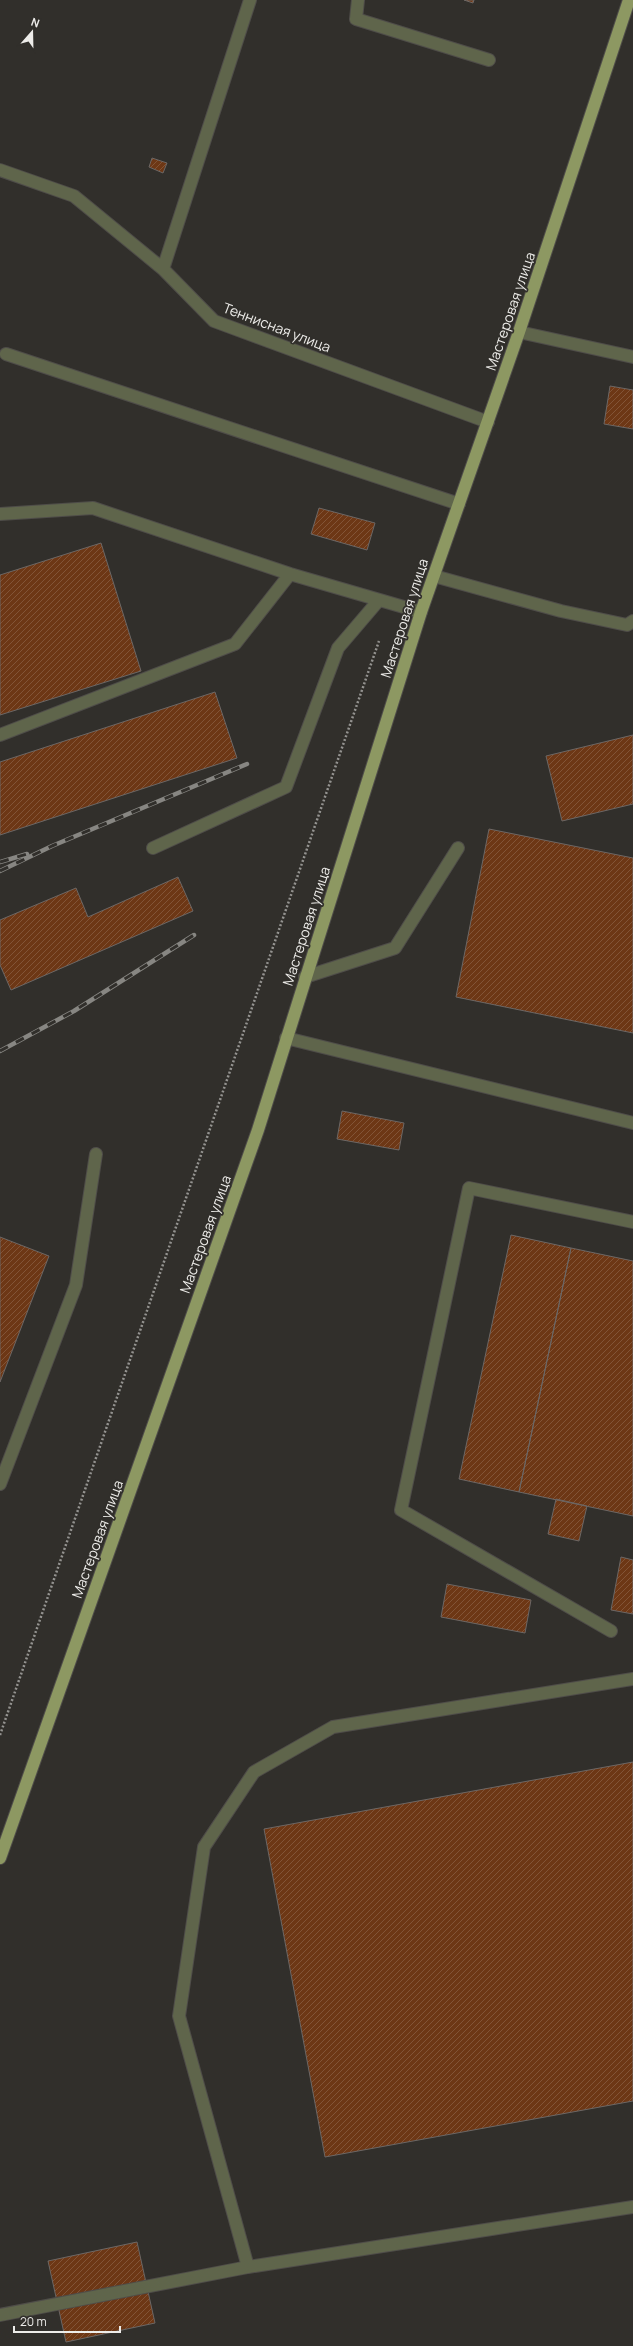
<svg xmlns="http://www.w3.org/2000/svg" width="633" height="2346" viewBox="0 0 633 2346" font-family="Manrope,sans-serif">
	<defs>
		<pattern id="building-hatch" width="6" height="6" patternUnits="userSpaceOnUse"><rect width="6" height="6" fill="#6d3715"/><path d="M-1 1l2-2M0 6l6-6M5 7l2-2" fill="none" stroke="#825437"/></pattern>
	</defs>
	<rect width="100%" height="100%" fill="#312f2b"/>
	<path fill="url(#building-hatch)" stroke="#6c6765" d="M464,0H474L473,3Z
		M152,158L167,163L163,173L149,167Z
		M610,386L633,390V429L604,424Z
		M319,508L375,523L367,550L311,534Z
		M101,543L141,671L0,715V575Z
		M215,692L237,758L0,835V762Z
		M633,735V804L562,821L546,756Z
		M489,829L633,858V1033L456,997Z
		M178,877L193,911L11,990L0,965V920L76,888L88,917Z
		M342,1111L404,1123L399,1150L337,1139Z
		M511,1235L571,1248L519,1492L459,1479Z
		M0,1237L49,1256L0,1382Z
		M571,1248L633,1261V1516L519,1492Z
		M556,1499L587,1506L579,1541L548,1534Z
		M621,1557L633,1560V1614L611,1610Z
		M447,1584L531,1600L525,1633L441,1617Z
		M633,1762V2101L325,2157L264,1829Z
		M137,2242L155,2323L66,2342L48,2261Z"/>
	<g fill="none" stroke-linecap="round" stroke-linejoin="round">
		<g stroke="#4f4d49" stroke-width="14">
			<path id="minor" d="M358,0L356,19L489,60
				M0,170L74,196L163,269L214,321L488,422
				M163,269L250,0
				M519,332L633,357
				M6,354L459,504
				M0,514L93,508L290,574L421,612
				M434,576L561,611L627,625L633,621
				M0,735L235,644L290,574
				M153,848L286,787L338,648L379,600
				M305,977L395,948L458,848
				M286,1038L633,1123
				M0,1484L76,1285L96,1154
				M611,1631L401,1510L469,1188L633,1222
				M248,2267L633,2207
				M0,2315L248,2267L179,2016L204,1847L254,1772L333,1727L633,1679"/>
		</g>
		<g stroke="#4f4d49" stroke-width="14">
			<path id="major" d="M0,1858L258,1130L421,612L519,332L629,0"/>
		</g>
		<path stroke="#949390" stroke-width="2.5" stroke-dasharray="2 2" stroke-linecap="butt" d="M0,1735L379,641"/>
		<use href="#minor" stroke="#5f654b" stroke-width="12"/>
		<use href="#major" stroke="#8d9862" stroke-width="12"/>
		<g stroke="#878682" stroke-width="4.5">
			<path id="rail" d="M0,862L27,854
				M0,871L52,846L247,764
				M0,1051L74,1011L194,935"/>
		</g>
		<use href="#rail" stroke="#312f2b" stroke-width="3" stroke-dasharray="9" stroke-linecap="butt"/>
	</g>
	<g text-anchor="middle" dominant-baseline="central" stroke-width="3.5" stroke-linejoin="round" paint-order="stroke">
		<g font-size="14" fill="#edece9" stroke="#312f2b">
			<text transform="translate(510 311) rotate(-71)">Мастеровая улица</text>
			<text transform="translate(277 327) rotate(21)">Теннисная улица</text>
			<text transform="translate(404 618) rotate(-72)">Мастеровая улица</text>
			<text transform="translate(306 926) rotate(-72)">Мастеровая улица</text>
			<text transform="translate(205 1234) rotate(-70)">Мастеровая улица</text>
			<text transform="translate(97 1539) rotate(-70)">Мастеровая улица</text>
		</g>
	</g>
	<g transform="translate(32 32) rotate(20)" stroke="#312f2b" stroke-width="3" paint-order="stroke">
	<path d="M0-3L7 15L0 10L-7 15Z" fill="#edece9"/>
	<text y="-6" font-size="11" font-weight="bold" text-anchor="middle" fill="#edece9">N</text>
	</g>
	<path d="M14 2326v6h106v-6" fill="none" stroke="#edece9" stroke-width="2"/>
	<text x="20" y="2326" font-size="12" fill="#edece9" stroke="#312f2b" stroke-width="3" paint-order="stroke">20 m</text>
</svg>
